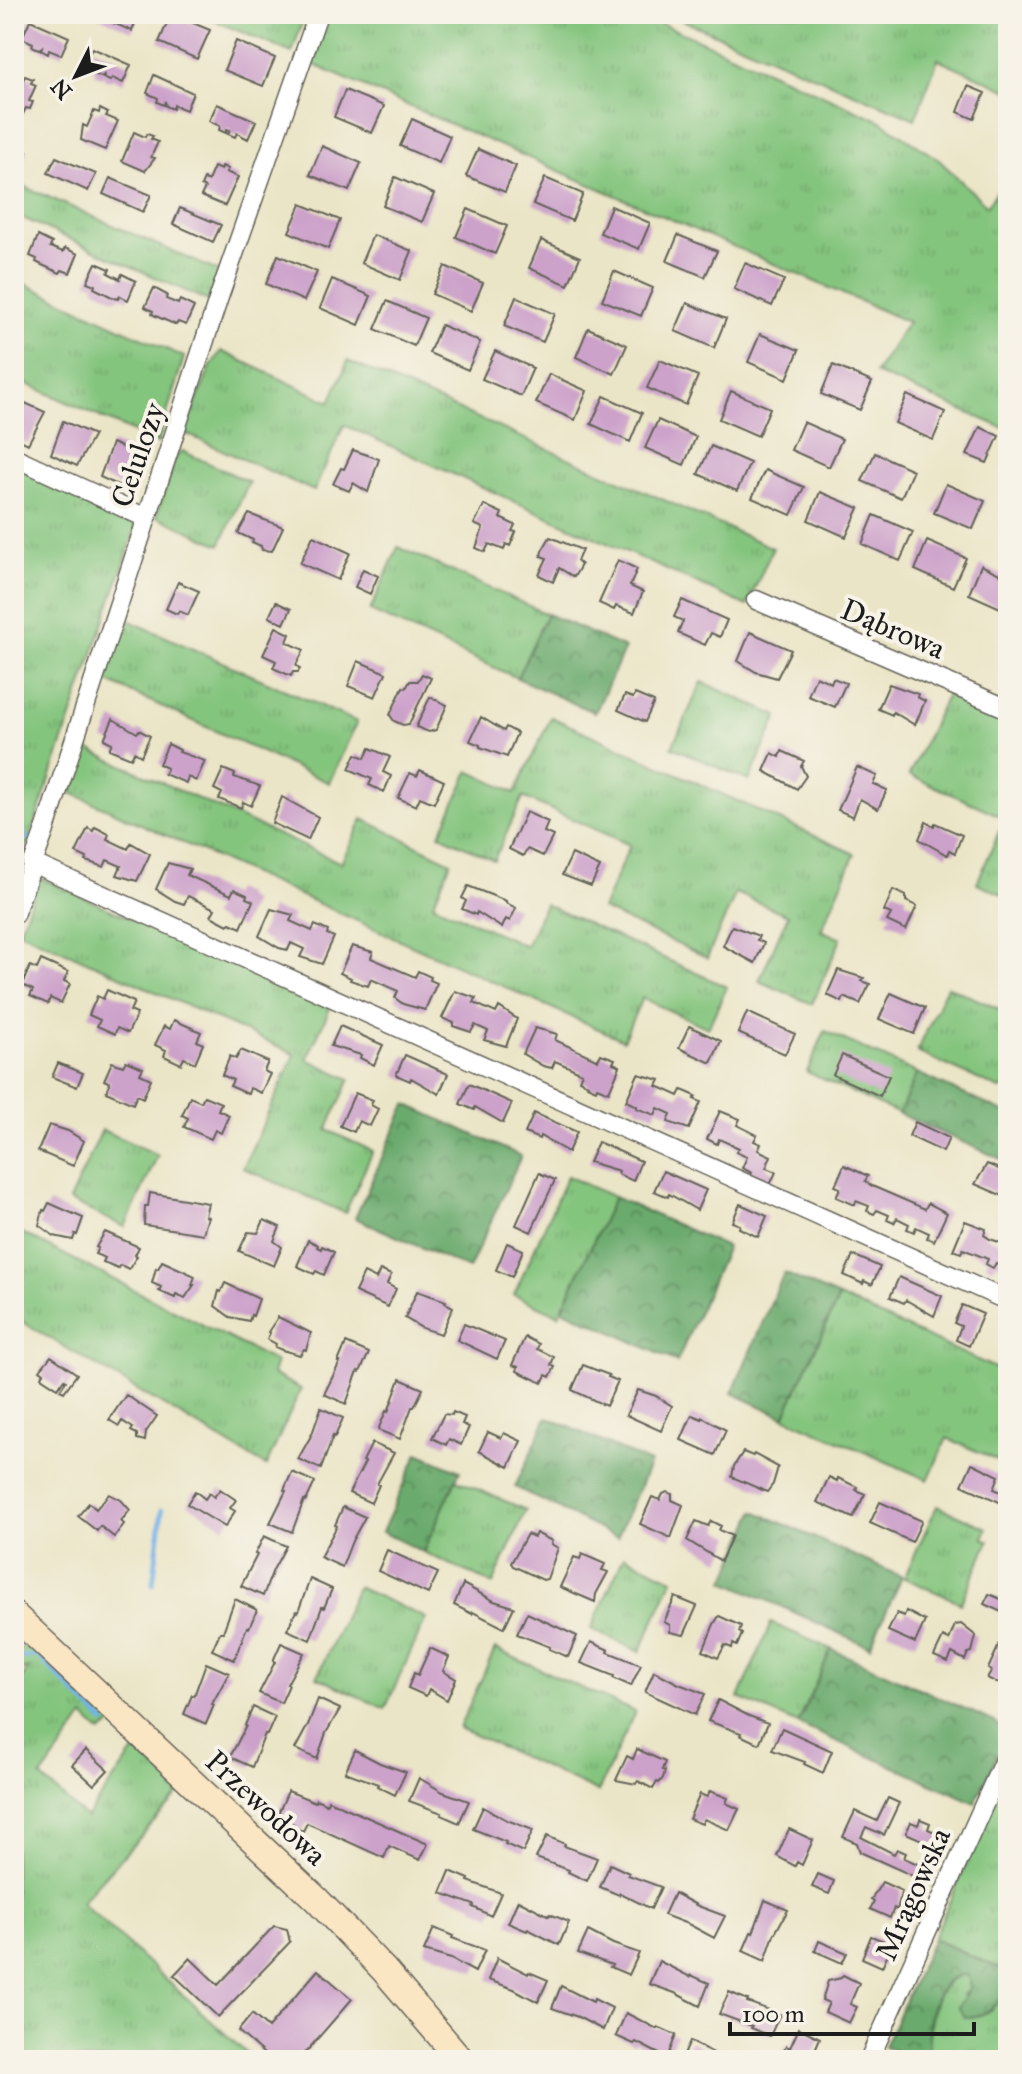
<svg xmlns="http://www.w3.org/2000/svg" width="1022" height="2074" viewBox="0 0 1022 2074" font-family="'IM FELL Great Primer',serif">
	<defs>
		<pattern id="grass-tufts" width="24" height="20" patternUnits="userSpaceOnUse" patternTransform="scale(2)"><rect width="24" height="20" fill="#84c57e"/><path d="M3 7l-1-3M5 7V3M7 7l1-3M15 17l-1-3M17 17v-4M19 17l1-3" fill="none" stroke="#71a96c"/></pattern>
		<pattern id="forest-crowns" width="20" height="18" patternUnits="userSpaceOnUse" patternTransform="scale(2)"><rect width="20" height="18" fill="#6baa6d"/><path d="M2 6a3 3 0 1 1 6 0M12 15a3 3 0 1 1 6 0" fill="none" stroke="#578a59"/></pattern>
	</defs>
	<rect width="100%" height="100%" fill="#f7f3e8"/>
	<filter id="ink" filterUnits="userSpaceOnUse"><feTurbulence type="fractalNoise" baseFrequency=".0125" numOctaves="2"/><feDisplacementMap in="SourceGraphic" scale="16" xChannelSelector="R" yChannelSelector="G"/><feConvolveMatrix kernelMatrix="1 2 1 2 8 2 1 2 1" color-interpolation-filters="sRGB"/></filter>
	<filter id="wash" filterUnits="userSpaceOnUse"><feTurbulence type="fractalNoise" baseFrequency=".006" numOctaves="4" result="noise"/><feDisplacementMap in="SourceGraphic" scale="32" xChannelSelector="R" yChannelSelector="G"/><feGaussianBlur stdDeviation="1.8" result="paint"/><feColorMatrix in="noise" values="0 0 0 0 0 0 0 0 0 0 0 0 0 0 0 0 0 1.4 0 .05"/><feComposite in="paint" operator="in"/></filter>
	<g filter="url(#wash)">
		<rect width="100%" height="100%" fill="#ebe5c7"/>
		<path fill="url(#grass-tufts)" stroke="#50704d" stroke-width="2" d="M198,14H305L292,53Z
			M323,14H640L881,121L939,160L987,206L1008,175V430L875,373L908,322L307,62Z
			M668,14H1008V90L938,59L915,119Z
			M14,182L220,272L208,301L14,214Z
			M14,279L184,357L158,443L14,378Z
			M221,351L330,402L348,361L773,548L747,606L344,425L314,491L184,433L211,366Z
			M182,451L249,482L220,545L156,516L176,457Z
			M14,465L130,518L136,528L20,866L14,860Z
			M398,547L547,614L517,678L370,611Z
			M121,617L357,722L329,783L106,681L100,669Z
			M702,682L778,716L749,781L672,747Z
			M947,694L1008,721V897L977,883L1005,818L909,775Z
			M551,717L855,854L821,930L841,939L812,1004L759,981L788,915L736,893L707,958L602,909L630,845L523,797L494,860L440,835L469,771L515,793Z
			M78,745L341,863L363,819L451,862L433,904L526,946L545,904L727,987L708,1028L642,998L623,1040L67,791Z
			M40,878L330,1008L307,1059L350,1079L327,1130L373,1151L345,1213L243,1168L295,1054L19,931Z
			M947,986L1008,1013V1084L1000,1089L917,1052Z
			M825,1031L917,1073L899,1114L807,1072Z
			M102,1130L158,1155L125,1227L69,1201Z
			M567,1176L614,1197L559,1315L514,1295Z
			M14,1229L276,1362L272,1374L301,1389L266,1466L14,1317Z
			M839,1297L1008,1374V1465L947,1438L928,1480L784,1417Z
			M456,1480L526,1510L493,1584L423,1552Z
			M937,1506L987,1528L983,1538L989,1541L961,1603L904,1578Z
			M624,1556L673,1579L640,1652L591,1629Z
			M357,1587L426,1618L385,1709L317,1677Z
			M771,1623L831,1649L798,1724L739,1698Z
			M14,1642L21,1648L33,1649L114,1723L101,1733L84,1717L41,1777L86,1818L135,1750L182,1791L81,1902L254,2060H14V1689L29,1668L14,1672Z
			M495,1649L635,1712L598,1792L459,1728Z
			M1008,1768V1972L933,1939Z
			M962,1974L969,1976L970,1988L963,1995L1005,1994L1008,1982V2060H922L926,2059C932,2028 926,1988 962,1974Z"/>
		<path fill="url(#forest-crowns)" stroke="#446344" stroke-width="2" d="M547,614L625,648L595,713L517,678Z
			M917,1073L1008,1114V1149L1003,1160L899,1114Z
			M406,1104L521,1156L469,1269L355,1218Z
			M614,1197L727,1247L677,1362L562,1309Z
			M784,1273L839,1297L784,1417L732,1393Z
			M547,1417L650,1463L617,1538L515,1487Z
			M418,1453L460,1471L423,1552L382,1532Z
			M755,1511L902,1577L870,1647L725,1581Z
			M831,1649L995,1722L1007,1735L975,1803L798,1724Z
			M933,1939L1008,1972C1008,1997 990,2018 965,2017L958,2007L970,1988L968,1976C947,1969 931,2002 929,2020C928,2034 931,2045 926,2059L917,2060L884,2046Z"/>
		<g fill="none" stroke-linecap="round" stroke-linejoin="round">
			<path stroke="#73b1e6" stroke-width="5" d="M14,824L28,839
				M153,1584L162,1510
				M14,1659L37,1655L105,1723"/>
		</g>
		<g id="blocks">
			<path fill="#cca1ca" d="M92,14H139L132,31Z
				M171,14L210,30L197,59L159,42Z
				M30,20L69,37L61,55L49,50L48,54L41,50L42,47L39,49L32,46L33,43L22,38Z
				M236,41L275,58L263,86L224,70Z
				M92,48L131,65L123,83L112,78L110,81L103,78L105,74L101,77L94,74L96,70L84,65Z
				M154,75L193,93L186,110L174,105L173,109L166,106L165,101L164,105L157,102L158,98L147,93Z
				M14,76L23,80L25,76L33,79L31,83L36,85L29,101L33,102L30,109L26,108L23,114L14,110Z
				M968,86L985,93L974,119L958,112Z
				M345,90L384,106L372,133L334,117Z
				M217,104L256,121L248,139L237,133L235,137L228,134L230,130L227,129L226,133L219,130L220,126L209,121Z
				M100,109L108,113L106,116L118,121L105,150L81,140L83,125L87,127L94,111L99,113Z
				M412,119L450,136L439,163L400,146Z
				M134,132L145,137L147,134L153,136L151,139L158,142L151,157L155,158L145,171L122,161Z
				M14,145L27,151L20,167L14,165Z
				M322,146L361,163L349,191L310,175Z
				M478,149L516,166L505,192L466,176Z
				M56,157L96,174L88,191L48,173Z
				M222,166L228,169L226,172L238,177L225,206L201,196L205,188L201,186L204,179L208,181L214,167L221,170Z
				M395,177L434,194L422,222L383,206Z
				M110,178L151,195L143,212L103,194Z
				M545,178L583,194L572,221L533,204Z
				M301,204L340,220L328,249L289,232Z
				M611,206L650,223L639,249L600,233Z
				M180,208L221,225L213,242L173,224Z
				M468,209L507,226L495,254L456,237Z
				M373,235L412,251L400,280L361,263Z
				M678,235L717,251L705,277L667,261Z
				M38,236L52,243L50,247L63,252L65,248L78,254L70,273L62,270L60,273L42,265L36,262L37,259L30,256Z
				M541,240L580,257L568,285L529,268Z
				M278,255L317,272L304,301L266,284Z
				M96,263L110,269L108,273L120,279L122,274L136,281L128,300L120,296L118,299L112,297L94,288L95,285L87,282Z
				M745,263L784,280L772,306L734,289Z
				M445,266L483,283L471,311L432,294Z
				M614,271L653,288L641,316L602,300Z
				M332,279L371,296L359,325L320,308Z
				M154,288L167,295L166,299L178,304L180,300L194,307L186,325L178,322L176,325L158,317L152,314L153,311L145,307Z
				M516,297L555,314L543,342L504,326Z
				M387,301L426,318L414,346L375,329Z
				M687,303L726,319L714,348L675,331Z
				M441,325L480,342L468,370L429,353Z
				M588,328L627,345L614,374L576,357Z
				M760,334L799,350L787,379L748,362Z
				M495,351L533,368L521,396L482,379Z
				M660,360L698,376L686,405L647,388Z
				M833,365L872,382L860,410L821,394Z
				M549,374L587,391L575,420L536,403Z
				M731,391L770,408L758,436L719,419Z
				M907,395L945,412L933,440L895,423Z
				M604,396L642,413L630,442L591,424Z
				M14,398L45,412L28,444L14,437Z
				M658,420L696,437L684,465L645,448Z
				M63,421L94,435L77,466L51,454Z
				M803,422L842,439L829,467L791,450Z
				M980,427L999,436L987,463L967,455Z
				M112,443L144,457L126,489L100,477Z
				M711,446L750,463L737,491L698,474Z
				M353,450L379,459L368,492L353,483L349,491L333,484L341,468L344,469Z
				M875,453L913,470L901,498L862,481Z
				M765,470L804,487L791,515L752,498Z
				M946,484L985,501L973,529L934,513Z
				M820,492L859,508L846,537L808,520Z
				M484,505L502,513L500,518L515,525L512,531L516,532L510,546L506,544L504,550L489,544L485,552L476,548L483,528L474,524Z
				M249,514L283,527L272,551L262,550L261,546L252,542L253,540L238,533Z
				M874,515L913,532L900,561L862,544Z
				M313,536L350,553L338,580L300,563Z
				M550,537L582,550L577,561L581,565L574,577L559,568L553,582L539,575L547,558L541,556L542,551Z
				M927,541L966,558L953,587L915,570Z
				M618,560L637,569L630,586L643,592L634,613L616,606L614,610L599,603Z
				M981,565L1008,578L1007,611L969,594Z
				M363,569L378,576L370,594L355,587Z
				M178,582L199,591L188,615L179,611L177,614L166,609Z
				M682,600L727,620L720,637L711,633L705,645L678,633L683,621L674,617Z
				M276,602L291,609L284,624L269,617Z
				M276,627L290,634L287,642L304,650L296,665L300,669L298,672H293L291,676L273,668L276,661L263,655Z
				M750,632L791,650L777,678L756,672L738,661Z
				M358,661L386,673L375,697L348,686Z
				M422,674L431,678L409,724L403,725L394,721L390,715L403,687L406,688L410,681H418Z
				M816,676L831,683L833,678L846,683L835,707L808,696Z
				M889,684L918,694L917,697L925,701L915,725L893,712L892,715L878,709Z
				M635,694L654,702L645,722L618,710L625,695L633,698Z
				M430,697L447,705L436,730L429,732L416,727Z
				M481,717L504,731L506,727L517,733L507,757L480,747V745L470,741Z
				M113,719L137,733L139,730L150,736L141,756L134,752L131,758L109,749L112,743L104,739Z
				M168,744L180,750L179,752L205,761L196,781L188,777L186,783L164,774L167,768L159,764Z
				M370,748L390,757L383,772L391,776L384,792L369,785L372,779L349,769L356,754L365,758Z
				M782,751L804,761L801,766L806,776L797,789L764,771L772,753L780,757Z
				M857,767L877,776L873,784L887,790L878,809L860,799L853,817L838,810Z
				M223,769L235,774L234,777L260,786L251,806L243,802L241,808L219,799L222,793L214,789Z
				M420,770L444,781L434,803L420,797L416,806L398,798L410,773L417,776Z
				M282,797L318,817L308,840L272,823Z
				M526,812L548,822L544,832L553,836L543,856L527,849L523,856L509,849Z
				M926,822L934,826L935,823L962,835L955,853L949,850L947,855L919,839Z
				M95,827L109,834L107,839L128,849L131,843L150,854L137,881L117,875L121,866L107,860L104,867L86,861L87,858L76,853L88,828L93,831Z
				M572,854L600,867L591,886L562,875Z
				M168,863L190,869L187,875L231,895L234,889L247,895L246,898L253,901L241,928L230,923L228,925L211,916L215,909L188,896L184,904L175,901L156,889Z
				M468,886L506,901V903L516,908L510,921L506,919L502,928L477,912L476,915L462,909L466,901L462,898Z
				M893,890L906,896V901L917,906L906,930L887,921L891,914L884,911Z
				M271,909L293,915L290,921L312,931L315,925L328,931L327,934L334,937L322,964L300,957L304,949L291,943L288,950L279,948L259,936Z
				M732,926L759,936L757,940L764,943L755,963L723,946Z
				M352,946L373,952L371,958L415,977L418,971L431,977L430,980L437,983L425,1010L403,1004L395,998L398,991L371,979L368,986L350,980L351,978L340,973Z
				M41,960L68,972L64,981L70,984L61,1003L50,998L48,1004L30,996L33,990L22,985L30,966L37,969Z
				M838,970L864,978L862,981L870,984L860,1004L844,997L842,1002L827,995Z
				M107,990L134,1002L130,1011L137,1014L128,1033L117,1028L115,1034L97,1026L100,1020L89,1015L97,996L103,999Z
				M455,991L476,998L474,1003L496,1013L499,1007L517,1019L506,1046L484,1040L488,1031L475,1025L471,1032L453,1026L454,1023L442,1018Z
				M891,993L925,1008L914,1034L879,1019Z
				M747,1012L795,1034L785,1054L738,1033Z
				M174,1020L201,1032L197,1041L203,1044L195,1063L184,1058L181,1064L164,1056L166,1050L155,1045L164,1026L170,1029Z
				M340,1026L383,1045L374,1065L360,1058L361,1055L331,1046Z
				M689,1026L721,1041L711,1063L679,1048Z
				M535,1028L557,1034L555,1040L598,1060L601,1054L615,1059L613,1063L620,1066L609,1092L597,1087L596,1090L587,1086L588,1084L579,1080L582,1073L569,1067L555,1061L552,1068L543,1066L523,1054Z
				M241,1050L268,1062L264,1071L270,1074L261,1093L250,1088L248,1094L230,1086L233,1080L222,1075L230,1056L236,1059Z
				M405,1055L448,1074L439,1094L411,1078L410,1081L396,1075Z
				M842,1055L889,1076L880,1096L833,1075Z
				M126,1061L143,1068L140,1074L151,1079L143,1098L137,1095L133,1104L106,1092L110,1083L104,1080L112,1062L123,1066Z
				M58,1063L83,1073L77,1087L52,1077Z
				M638,1074L660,1080L657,1086L679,1096L682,1090L696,1096L694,1099L701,1102L689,1129L668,1122L671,1114L658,1108L655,1115L636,1108L637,1106L626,1101Z
				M469,1084L512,1103L503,1123L475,1107L474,1110L460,1104Z
				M355,1093L373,1100L371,1105L378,1109L370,1126L359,1121L354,1132L340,1126Z
				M204,1096L221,1103L218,1110L229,1115L221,1133L215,1130L211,1139L184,1127L188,1118L182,1115L190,1097L201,1102Z
				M720,1111L740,1119L737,1125L757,1135L754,1141L761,1144L758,1150L771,1156L766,1168L776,1172L770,1185L750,1176L752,1173L742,1168L747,1157L736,1152L739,1148L719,1139L717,1144L707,1139Z
				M534,1113L577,1132L568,1152L540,1136L539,1139L525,1133Z
				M915,1122L949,1138L943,1152L909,1136Z
				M49,1125L68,1131L84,1141L73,1166L38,1151Z
				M598,1142L641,1161L633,1181L618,1174L619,1171L589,1162Z
				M987,1164L1008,1173V1184L1003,1196L975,1184Z
				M844,1165L868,1176L865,1181L872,1186L925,1209L928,1203L947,1213L934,1241L927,1238L929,1233L916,1227L914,1232L907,1229L909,1224L897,1218L894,1223L887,1220L889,1215L877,1210L874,1214L867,1211L869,1206L856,1201L855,1205L836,1197L840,1188L835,1186Z
				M663,1171L706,1190L697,1210L669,1194L668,1197L654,1191Z
				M539,1173L555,1180L531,1232L516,1225Z
				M150,1193L208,1203L205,1216L208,1217L203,1234L144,1225L145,1206H148Z
				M49,1203L83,1218L77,1235L75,1234L73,1240L54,1236L39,1225L43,1210L45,1211Z
				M740,1204L767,1216L758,1237L739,1228L740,1225L732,1222Z
				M264,1220L280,1227L274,1241L282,1247L274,1266L239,1251L248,1232L258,1233Z
				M965,1221L986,1229L984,1235L990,1239L1008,1245V1268L996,1263L993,1268L986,1264L988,1259L963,1249L961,1253L953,1250Z
				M105,1232L139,1247L135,1255L137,1256L129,1269L120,1265L118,1268L103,1262L105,1258L95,1254L98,1248L96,1247Z
				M308,1240L318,1245L317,1247L321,1249L322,1246L334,1252L324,1275L316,1271L314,1274L297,1266Z
				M507,1243L523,1250L512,1277L496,1270Z
				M853,1255L880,1267L872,1285L864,1281L863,1284L844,1275Z
				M162,1261L195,1276L192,1285H194L185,1298L176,1294L175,1298L159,1291L161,1287L152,1283L156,1268L158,1269Z
				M380,1270L391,1275L387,1284L396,1289L388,1307L355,1292L364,1273L376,1279Z
				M899,1277L942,1296L934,1316L906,1300L904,1303L890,1297Z
				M225,1283L259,1299L253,1316L251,1315L249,1321L230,1317L215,1306L219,1291L221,1292Z
				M417,1291L446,1301L445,1303L453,1307L441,1334L422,1328L405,1318Z
				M962,1305L983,1314L969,1346L956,1340L961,1326L954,1323Z
				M278,1317L311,1333L306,1350L304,1349L300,1355L282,1350L275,1347L276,1344L267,1339L270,1333L268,1332Z
				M464,1324L505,1341L497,1359L457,1340Z
				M525,1337L539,1344L537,1349L554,1357L551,1365L555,1367L550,1377L546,1375L542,1383L517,1371L518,1367L512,1365Z
				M346,1343L369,1353L360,1372L358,1371L346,1404L324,1394L340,1362H338Z
				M51,1356L77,1374L64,1392L60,1390L66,1381L64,1379L58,1388L41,1377L44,1373L40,1370Z
				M583,1365L609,1375L608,1377L618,1381L606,1406L572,1390Z
				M400,1379L423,1389L414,1407H412L400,1439L378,1430L386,1411L388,1412Z
				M638,1390L656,1396L672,1406L661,1431L626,1415Z
				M126,1395L157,1416L146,1432L145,1441L137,1439V1434L131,1431L133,1428L122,1421L119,1426L109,1420Z
				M321,1408L343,1418L335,1437L333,1436L321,1469L298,1459L312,1434Z
				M453,1412L465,1417L462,1424L469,1427L461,1445L449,1439L446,1445L432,1438L444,1414L452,1415Z
				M692,1415L702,1419V1417L726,1430L715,1455L681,1440Z
				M488,1432L501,1438L504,1433L521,1441L509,1467L479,1451Z
				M372,1443L394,1453L377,1484L379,1485L371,1503L349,1493L365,1462L363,1461Z
				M743,1452L753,1456L754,1454L778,1467L773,1484L767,1492L732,1477L734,1466Z
				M972,1463L999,1476L994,1489L1008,1495V1506L962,1485Z
				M292,1472L315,1482L306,1501L304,1500L292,1532L270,1523L286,1491L284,1490Z
				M829,1477L837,1481L838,1478L857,1487L856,1490L865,1494L853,1518L817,1502Z
				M220,1489L236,1500L230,1508L235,1511L225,1527L187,1504L195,1491L205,1499L209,1493L214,1497Z
				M667,1492L672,1494V1500L683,1505L671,1538L640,1524L652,1497L660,1500L663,1494Z
				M109,1494L121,1500L130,1510L121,1521L124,1524L114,1537L100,1526L97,1531L78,1516L89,1503L96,1509Z
				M880,1502L922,1521L912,1542L870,1523Z
				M343,1507L365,1517L352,1541L342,1567L320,1557L337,1526L335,1525Z
				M696,1521L708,1526L711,1521L721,1526L719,1530L732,1536L721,1561L687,1540Z
				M536,1533L552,1541L551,1544L558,1548L547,1579L543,1580L513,1566L511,1563L527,1534L534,1537Z
				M264,1536L286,1546L273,1570L263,1596L241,1586L257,1555L255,1554Z
				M387,1550L438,1573L428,1594L378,1571Z
				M582,1554L605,1564L602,1570L608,1572L596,1594L595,1602L560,1587L574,1557L580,1559Z
				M310,1579L332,1589L324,1608L322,1607L310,1640L287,1630L296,1611L298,1612Z
				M463,1584L494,1601L514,1607L504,1628L473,1612L472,1614L454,1605Z
				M989,1594L1008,1602L1006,1614L984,1604Z
				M675,1597L697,1606L684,1635L670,1632V1625L664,1622Z
				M235,1599L257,1610L249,1628L247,1627L234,1660L212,1650L220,1632H223Z
				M906,1611L925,1621L915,1643L888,1631L897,1613L904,1616Z
				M527,1613L577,1636L568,1657L549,1649L550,1647L517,1634Z
				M719,1616L741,1626L739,1632L742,1634L737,1646L733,1644L732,1648L725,1645L718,1658L703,1651L714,1624Z
				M961,1624L976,1636L972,1652L968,1653L965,1660L952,1653L948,1662L934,1656L943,1637L949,1640L955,1625Z
				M591,1642L609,1650L608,1652L641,1665L631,1686L613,1678L614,1676L581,1663Z
				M281,1643L304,1653L287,1684L289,1685L281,1703L259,1693L275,1662L273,1661Z
				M1000,1643L1008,1646V1679L1006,1677L1002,1685L987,1678L991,1671L988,1669Z
				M430,1648L449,1657L443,1671L456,1679L447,1700L429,1689L426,1696L408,1688L414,1673L418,1675Z
				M206,1663L229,1673L212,1704L214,1705L206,1724L184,1714L192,1695L194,1696Z
				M654,1671L679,1684L705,1694L695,1715L645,1692Z
				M318,1699L340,1709L326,1733L317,1759L295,1749L308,1725Z
				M718,1700L749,1716L768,1723L759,1744L740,1735L741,1733L708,1721Z
				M253,1707L275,1717L267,1735L265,1734L252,1767L230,1757L246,1726L245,1725Z
				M782,1728L832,1751L823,1773L804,1764L805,1762L772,1750Z
				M637,1749L665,1762L662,1770L665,1771L663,1778L659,1783L657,1782L653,1789L638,1781L636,1784L616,1780L627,1756L633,1759Z
				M86,1750L108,1770L94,1785L72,1765Z
				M355,1750L380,1763L406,1772L395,1795L377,1786L378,1784L345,1772Z
				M419,1778L443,1792L469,1801L459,1823L441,1815L442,1813L409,1801Z
				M288,1791L315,1802L316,1799L327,1804L328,1800L428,1844L420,1860L389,1846L384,1858L307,1823L303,1831L293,1827L294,1824L277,1816Z
				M710,1791L728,1798L726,1803L739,1809L729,1830L704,1819L702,1824L689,1819L700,1794L707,1797Z
				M888,1798L899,1803L884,1835L866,1827L861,1837L894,1854L897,1849L906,1853L904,1858L927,1868L922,1880L860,1852L857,1843L843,1837L855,1811L877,1821Z
				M483,1807L507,1820L533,1830L523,1852L505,1844L506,1842L473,1829Z
				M920,1819L930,1823L928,1829L945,1837L940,1848L906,1833L911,1822L918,1825Z
				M789,1829L813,1840L802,1865L797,1862L795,1866L777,1856Z
				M547,1836L565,1844L564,1846L597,1858L587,1881L568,1872L569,1870L536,1858Z
				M610,1864L629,1873L628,1875L661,1887L651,1909L620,1893L619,1895L600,1887Z
				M450,1871L469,1879L468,1881L501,1893L491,1916L473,1907L474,1905L441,1893Z
				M818,1874L834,1881L829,1894L812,1887Z
				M882,1882L902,1891L897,1910L894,1908L890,1918L870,1909L874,1902L871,1900Z
				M674,1893L698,1906L725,1916L714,1938L690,1925L664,1915Z
				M518,1900L549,1916L550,1914L569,1922L559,1945L528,1929L527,1931L508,1923Z
				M765,1900L788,1910L774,1935L765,1961L743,1951L751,1932L753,1933Z
				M274,1926L287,1929L290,1942L218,2017L174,1975L190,1958L218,1985Z
				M434,1928L453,1936L452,1938L485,1950L475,1972L451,1959L424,1951Z
				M588,1931L613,1944L639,1953L629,1975L610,1967L612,1965L578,1953Z
				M871,1936L892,1944L882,1967L862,1958Z
				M819,1941L847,1953L842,1963L815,1951Z
				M497,1958L528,1974L529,1972L548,1980L538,2002L514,1989L488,1980Z
				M659,1961L690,1977L691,1975L709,1983L700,2006L675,1993L649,1984Z
				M318,1970L352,1999L299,2060H271L238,2031L252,2014L268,2028Z
				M843,1975L859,1983L850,2004L857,2007L849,2023L825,2012L829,2003L822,2000L828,1981L841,1978Z
				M561,1986L593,2002L594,1999L612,2008L603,2030L578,2017L552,2008Z
				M729,1992L748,2000L747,2002L780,2014L770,2036L751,2028L752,2026L719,2014Z
				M626,2013L657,2029L658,2027L676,2035L667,2058L636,2042L634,2044L616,2036Z
				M799,2028L820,2038L811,2059L806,2057L805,2060H791L782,2056L786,2046L790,2048Z
				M690,2041L721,2057L722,2055L733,2060H682Z"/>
		</g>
	</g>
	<g filter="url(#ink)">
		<use href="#blocks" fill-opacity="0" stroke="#646258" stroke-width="2"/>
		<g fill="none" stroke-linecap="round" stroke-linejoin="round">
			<g stroke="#646258" stroke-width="21">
				<path id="street" d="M14,457L146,518
					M756,600L1008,709
					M32,863L1008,1301
					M14,915L44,833L219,297L318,14
					M869,2060L1008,1751"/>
			</g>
			<g stroke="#646258" stroke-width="29">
				<path id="secondary" d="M14,1615L316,1899L384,1970L461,2060"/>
			</g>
			<use href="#street" stroke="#fff" stroke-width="18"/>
			<use href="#secondary" stroke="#fbe6c4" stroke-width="26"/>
		</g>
	</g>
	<g text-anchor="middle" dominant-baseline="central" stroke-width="8" stroke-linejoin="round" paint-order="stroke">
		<g font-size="30" fill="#1c1c1c" stroke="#f7f3e8">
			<text transform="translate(138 455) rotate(-71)">Celulozy</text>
			<text transform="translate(893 629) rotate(23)">Dąbrowa</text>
			<text transform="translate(266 1808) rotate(43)">Przewodowa</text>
			<text transform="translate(913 1894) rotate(-66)">Mrągowska</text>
		</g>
	</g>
	<rect width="1022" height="2074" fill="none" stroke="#f7f3e8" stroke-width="48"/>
	<g transform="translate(76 76) rotate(228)" stroke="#f7f3e8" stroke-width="6" paint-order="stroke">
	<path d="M0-6L14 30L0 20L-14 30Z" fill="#1c1c1c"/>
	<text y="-12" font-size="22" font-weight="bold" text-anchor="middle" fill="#1c1c1c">N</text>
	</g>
	<path d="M730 2022v12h244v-12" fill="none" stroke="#1c1c1c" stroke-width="4"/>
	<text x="742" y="2022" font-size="24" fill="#1c1c1c" stroke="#f7f3e8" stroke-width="6" paint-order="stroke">100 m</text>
</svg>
